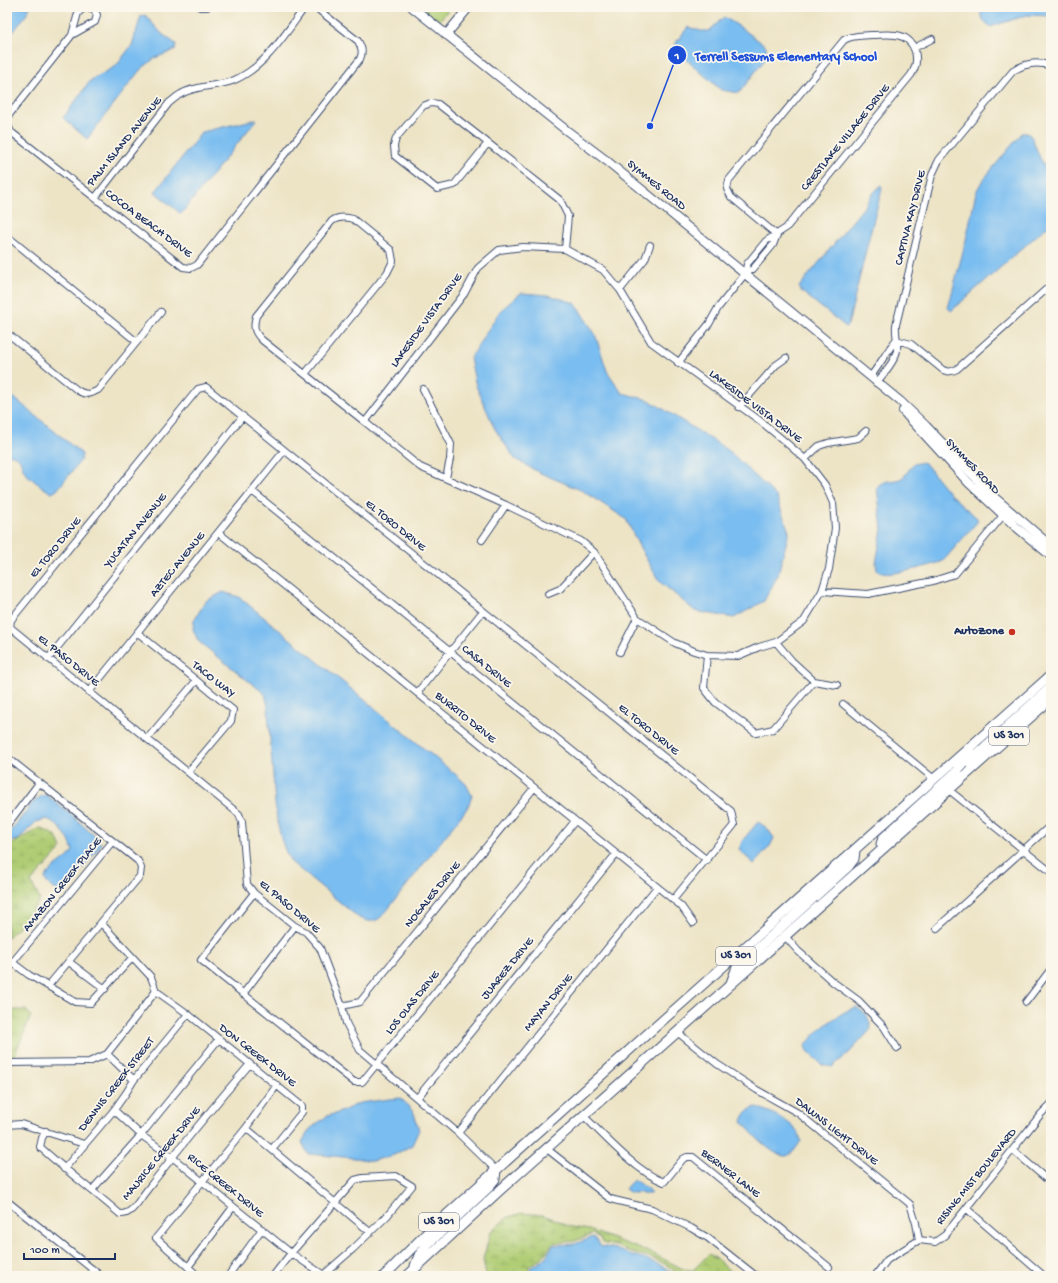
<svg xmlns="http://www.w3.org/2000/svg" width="1058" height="1283" viewBox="0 0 1058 1283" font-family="'Gochi Hand',sans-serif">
	<defs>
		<pattern id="wetland-marsh" width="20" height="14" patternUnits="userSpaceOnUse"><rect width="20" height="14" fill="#b0cd74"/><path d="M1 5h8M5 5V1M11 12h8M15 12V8" fill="none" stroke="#97b067"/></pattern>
	</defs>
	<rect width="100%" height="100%" fill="#fbf7ec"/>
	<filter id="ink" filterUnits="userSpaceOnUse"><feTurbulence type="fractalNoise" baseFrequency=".025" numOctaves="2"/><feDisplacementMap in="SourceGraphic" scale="8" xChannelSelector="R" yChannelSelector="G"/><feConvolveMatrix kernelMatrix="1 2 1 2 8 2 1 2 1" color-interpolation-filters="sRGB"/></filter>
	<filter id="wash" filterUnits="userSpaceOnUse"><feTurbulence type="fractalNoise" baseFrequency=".012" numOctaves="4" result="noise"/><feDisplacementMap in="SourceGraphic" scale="16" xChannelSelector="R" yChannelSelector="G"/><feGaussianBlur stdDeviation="0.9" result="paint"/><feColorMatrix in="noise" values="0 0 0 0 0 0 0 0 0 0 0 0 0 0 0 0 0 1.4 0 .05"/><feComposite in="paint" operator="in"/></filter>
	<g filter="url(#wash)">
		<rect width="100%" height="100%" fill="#ede4c6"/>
		<path fill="url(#wetland-marsh)" stroke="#667e69" d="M40,828L55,835L62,848L31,882L40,900L27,919L7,938V847Z
			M7,1010H26L31,1016L7,1073Z
			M523,1213L543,1215L559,1221L568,1226L589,1230L654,1254L683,1269L693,1270L709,1254L718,1260L735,1276H680L665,1264L647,1256L636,1254L616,1246L602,1243L600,1238L593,1234L575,1241L553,1243L542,1258L529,1266L527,1276H486L483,1259L491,1231L508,1217Z"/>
		<path fill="#b0cd74" stroke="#667e69" d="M417,7H451L437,23Z"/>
		<path fill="#7abdf0" stroke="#4a76a7" d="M7,7H30L26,15L7,40Z
			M978,7H1051V16L1027,15L990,27L984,22Z
			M145,15L162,34L176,44L175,50L155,58L140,70L87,139L63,118L91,80L116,66L132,45L141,16Z
			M724,17L740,27L766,46V58L739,93L721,90L674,49L677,41L688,27L701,31H709Z
			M257,119L181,214L155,192L202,132Z
			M1022,133H1027L1031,136L1041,160L1051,176V223L951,311L948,308L966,240L976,192L982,181Z
			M881,186L882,189L869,238L848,325L846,327L802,292L799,287L864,207C869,200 874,190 881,186Z
			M521,293L548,295L575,303L595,334L607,371L622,393L649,400L728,450L776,496L789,532L778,575L764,601L734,618L695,611L659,581L639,546L626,519L583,491L538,472L515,459L495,429L476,386L470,358L500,311Z
			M7,392L82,454L81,460L57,490L52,493C46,490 29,478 25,472C18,460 24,457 7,454Z
			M924,462L951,495L977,518L978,521L943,561C934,565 892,576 883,573C881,573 879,571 877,570L876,563L882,529L877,487C884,479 892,482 900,479C905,477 910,468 913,464Z
			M223,592L239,597L455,774L466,784L472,796L468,807L389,908C379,920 375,925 359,918L291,862C276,836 275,804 273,775C271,752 269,729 268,706L265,694L198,641L193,629L194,620L206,601Z
			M43,795L48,796L77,820L100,841L101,845L67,888L62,892C55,890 46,885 45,878C52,866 66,862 73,851C70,838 59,824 47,819L36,822L18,840L14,841L9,839V836L10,832L34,801Z
			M758,822L767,828L774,838L770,846L754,864L739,850L742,841Z
			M856,1007C867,1014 869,1017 871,1029L850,1052L832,1067L822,1065L808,1051L805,1046C817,1030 837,1014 856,1007Z
			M401,1098L414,1113L419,1130L412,1145L394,1155L372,1161L355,1158L308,1154L302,1142L310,1129L327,1116L338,1113L360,1103L390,1099Z
			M757,1107C770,1112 789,1120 798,1132C800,1134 800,1138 801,1141C797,1146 793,1155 786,1156C773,1157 749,1131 742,1121C745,1113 748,1109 757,1107Z
			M634,1180L649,1190L651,1194H642L639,1192C634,1194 630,1193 625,1189L630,1183Z
			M593,1237L598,1241L600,1246L615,1249L635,1256L646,1259L664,1267L676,1276H530L531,1267L544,1260L553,1245L575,1244Z"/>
	</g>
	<g filter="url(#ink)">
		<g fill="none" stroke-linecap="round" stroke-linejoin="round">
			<g stroke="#3a4a6e" stroke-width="8">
				<path id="street" d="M200,7H207
					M72,35L78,13L84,8H93L97,15L95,22L72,35L9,115C7,122 7,125 11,132L183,267L191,268L197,265L360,59C363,52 362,48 358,41L315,7
					M914,48L932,39
					M431,103L438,104L488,143L454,185L437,189L395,156L394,146L396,138L423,106Z
					M488,143L560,200L568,216L565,249
					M95,198L169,103C173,100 177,96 181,94C196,85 216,87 232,81C265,68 285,34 305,7
					M7,236L137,342
					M523,247L565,249L603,270L620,290L651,342L759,420L783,440L805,459L825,485L833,503L835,528L829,569L822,591L804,621L776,642L759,647L738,656L707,655L694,651L675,643L637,618L594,552L581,541L506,505L420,467L365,422L464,294L478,268L499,250Z
					M745,274L747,264L766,241L786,228L911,75C921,60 916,38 896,35C888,34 879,35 871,35C862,36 852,35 844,40L729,180L727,189L731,197L777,235
					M620,290L645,259L650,245
					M7,333L77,390C85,395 89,395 98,390L161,312
					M896,340L911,344L943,370C948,372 951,372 957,369L1051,285
					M678,363L709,324L718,308L745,274L753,269L773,245L777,235
					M305,374L387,273L393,261L391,250L353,219C346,217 339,216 332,221L256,316C253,327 254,332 262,340L365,422
					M870,377C880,365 886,352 896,340
					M876,383C883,375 896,360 897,350C898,342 895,333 896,325L932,175L939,160L1013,71C1025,63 1037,61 1051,66
					M423,389L451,444L450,459L446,478
					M739,407L776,365L786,358
					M805,459L819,446L828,443L858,438L866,431
					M252,491L707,860
					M219,533L681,906L693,923
					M482,540L506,505
					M822,591L868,594L933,581L955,574L1005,513
					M548,594L560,589L594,552
					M10,627L239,814L242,822L247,884L254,893L295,926L306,932L320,948L342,1006L346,1023L360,1050L458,1133L496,1170
					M7,629L10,627L11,620L198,389L206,387L731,811L734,825L673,900
					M138,633L233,710L231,721L188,772
					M776,642L792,661L814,681L837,685
					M620,652L637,618
					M707,655L704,688L715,702L756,733L773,729L814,681
					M48,659L243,416
					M89,692L284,451
					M417,693L483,611
					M843,704L934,779
					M147,739L196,681
					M7,757L138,861L141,868L140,876L48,986
					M949,790L1051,872
					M7,825L39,783
					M254,893L201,960L354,1082H362L575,821
					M102,924L151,977L156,991
					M937,928L1051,825
					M785,936L798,951L833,982L859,1001L884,1027L897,1048
					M69,962L105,989
					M13,963L29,975L75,1002L91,1003L132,958
					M7,969L112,842
					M156,991L188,1014L302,1106V1112L272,1149
					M243,994L295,926
					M1026,1002L1051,969
					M342,1006L360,1002L534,788
					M677,1032L717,1064L757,1090L798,1113L910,1204L916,1223L919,1240
					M107,1054L134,1080
					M8,1063L89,1062L107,1054L156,991
					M418,1097L616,854
					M114,1110L141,1135L172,1157L291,1253L325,1276
					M584,1116C605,1137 637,1172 664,1182L683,1159L687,1157H693L829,1267
					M7,1125L21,1124L84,1144
					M246,1128L370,1232
					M46,1131L42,1138L40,1147C66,1171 94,1191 120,1214C131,1215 138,1202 144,1194C178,1149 214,1106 250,1064
					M458,1133L657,887
					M547,1149L609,1198L614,1200L652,1209L691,1228L708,1238L756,1276
					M1013,1150L1051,1183
					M64,1169L114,1110L126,1093L134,1080L188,1014
					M92,1190L141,1135L218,1040
					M7,1201L101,1276
					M967,1209L1044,1276
					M188,1267L233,1207
					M198,1276L156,1238L246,1128L277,1085
					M228,1276L262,1229
					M273,1276L291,1253L355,1180L363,1178L396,1176L412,1186L387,1216L353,1249L322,1276
					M875,1276L887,1260L919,1240L935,1242L945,1235L1041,1114L1051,1104"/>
			</g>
			<g stroke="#3a4a6e" stroke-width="10">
				<path id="secondary" d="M412,7L566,130L607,161L900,401L926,426L994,497L1051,546
					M446,35L469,7
					M903,411L969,483L1015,526L1051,556"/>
			</g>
			<g stroke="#3a4a6e" stroke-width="11">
				<path id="primary" d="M971,766L979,752L1051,687
					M884,848L881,844L883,838L958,770L970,752
					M731,983L737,967L848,867L854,859L855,850
					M415,1266L419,1255L428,1244L488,1188L495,1179L496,1170
					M384,1276L432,1228L645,1036L1051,675
					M407,1276L499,1191L1051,699"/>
			</g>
			<use href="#street" stroke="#fff" stroke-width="6"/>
			<use href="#secondary" stroke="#fff" stroke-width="8"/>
			<use href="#primary" stroke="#fff" stroke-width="9"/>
		</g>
	</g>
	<circle fill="#c8321e" stroke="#fbf7ec" stroke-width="1.5" cx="1012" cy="632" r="4"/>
	<g text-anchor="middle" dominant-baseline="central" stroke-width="3.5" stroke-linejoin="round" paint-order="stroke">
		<g fill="#fbf7ec" stroke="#5e6b89" stroke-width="1">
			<rect x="989" y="727" width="40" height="18" rx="3"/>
			<rect x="716" y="947" width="40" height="18" rx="3"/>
			<rect x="419" y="1213" width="40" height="18" rx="3"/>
		</g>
		<g font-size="11" font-weight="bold" fill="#1b2f5e">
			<text x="1009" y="736">US 301</text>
			<text x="736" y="956">US 301</text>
			<text x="439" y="1222">US 301</text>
		</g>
		<g font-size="12" fill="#1b2f5e" stroke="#fbf7ec">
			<text transform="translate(846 138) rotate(-51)">CRESTLAKE VILLAGE DRIVE</text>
			<text transform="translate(125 142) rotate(-51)">PALM ISLAND AVENUE</text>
			<text transform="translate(656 186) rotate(39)">SYMMES ROAD</text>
			<text transform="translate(911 218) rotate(-76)">CAPTIVA KAY DRIVE</text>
			<text transform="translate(148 224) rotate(37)">COCOA BEACH DRIVE</text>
			<text transform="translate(427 321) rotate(-54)">LAKESIDE VISTA DRIVE</text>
			<text transform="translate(755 407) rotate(37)">LAKESIDE VISTA DRIVE</text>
			<text transform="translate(972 467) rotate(46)">SYMMES ROAD</text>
			<text transform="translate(395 526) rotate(39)">EL TORO DRIVE</text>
			<text transform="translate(136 531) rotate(-51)">YUCATAN AVENUE</text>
			<text transform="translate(56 548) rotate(-51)">EL TORO DRIVE</text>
			<text transform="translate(178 565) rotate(-51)">AZTEC AVENUE</text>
			<text transform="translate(68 661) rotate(39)">EL PASO DRIVE</text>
			<text transform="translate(486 667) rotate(39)">CASA DRIVE</text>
			<text transform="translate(213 680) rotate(38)">TACO WAY</text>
			<text transform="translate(465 718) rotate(39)">BURRITO DRIVE</text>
			<text transform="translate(648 730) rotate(39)">EL TORO DRIVE</text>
			<text transform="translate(63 885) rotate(-51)">AMAZON CREEK PLACE</text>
			<text transform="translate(433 895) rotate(-51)">NOGALES DRIVE</text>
			<text transform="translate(289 907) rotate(40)">EL PASO DRIVE</text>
			<text transform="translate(508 969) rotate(-51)">JUAREZ DRIVE</text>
			<text transform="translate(413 1003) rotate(-51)">LOS OLAS DRIVE</text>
			<text transform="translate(549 1003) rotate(-51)">MAYAN DRIVE</text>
			<text transform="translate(257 1056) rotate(38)">DON CREEK DRIVE</text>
			<text transform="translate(117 1085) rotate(-52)">DENNIS CREEK STREET</text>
			<text transform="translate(836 1132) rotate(38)">DAWNS LIGHT DRIVE</text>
			<text transform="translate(162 1154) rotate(-51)">MAURICE CREEK DRIVE</text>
			<text transform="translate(730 1174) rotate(38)">BERNER LANE</text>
			<text transform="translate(977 1177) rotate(-51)">RISING MIST BOULEVARD</text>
			<text transform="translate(225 1186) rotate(39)">RICE CREEK DRIVE</text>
		</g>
		<g font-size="12" font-weight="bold" fill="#1b2f5e" stroke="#fbf7ec" text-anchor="end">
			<text x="1004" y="632">AutoZone</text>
		</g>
	</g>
	<path fill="none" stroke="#1d4ed8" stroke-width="1.5" d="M650 126L677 55"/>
	<g fill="#1d4ed8" stroke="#fbf7ec" stroke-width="1.5">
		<circle cx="650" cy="126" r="4"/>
		<circle cx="677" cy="55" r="10"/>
	</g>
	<g font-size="12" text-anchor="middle" font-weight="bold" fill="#fff">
		<text x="677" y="59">1</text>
	</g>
	<g font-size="13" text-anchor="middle" font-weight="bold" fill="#1d4ed8" stroke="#fbf7ec" stroke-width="3.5" stroke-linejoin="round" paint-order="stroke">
		<text x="786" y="60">Terrell Sessums Elementary School</text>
	</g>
	<rect width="1058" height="1283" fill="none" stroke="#fbf7ec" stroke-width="24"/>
	<path d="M24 1253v6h91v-6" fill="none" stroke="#1b2f5e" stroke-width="2"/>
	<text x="30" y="1253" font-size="12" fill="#1b2f5e" stroke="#fbf7ec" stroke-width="3" paint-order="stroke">100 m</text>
</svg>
